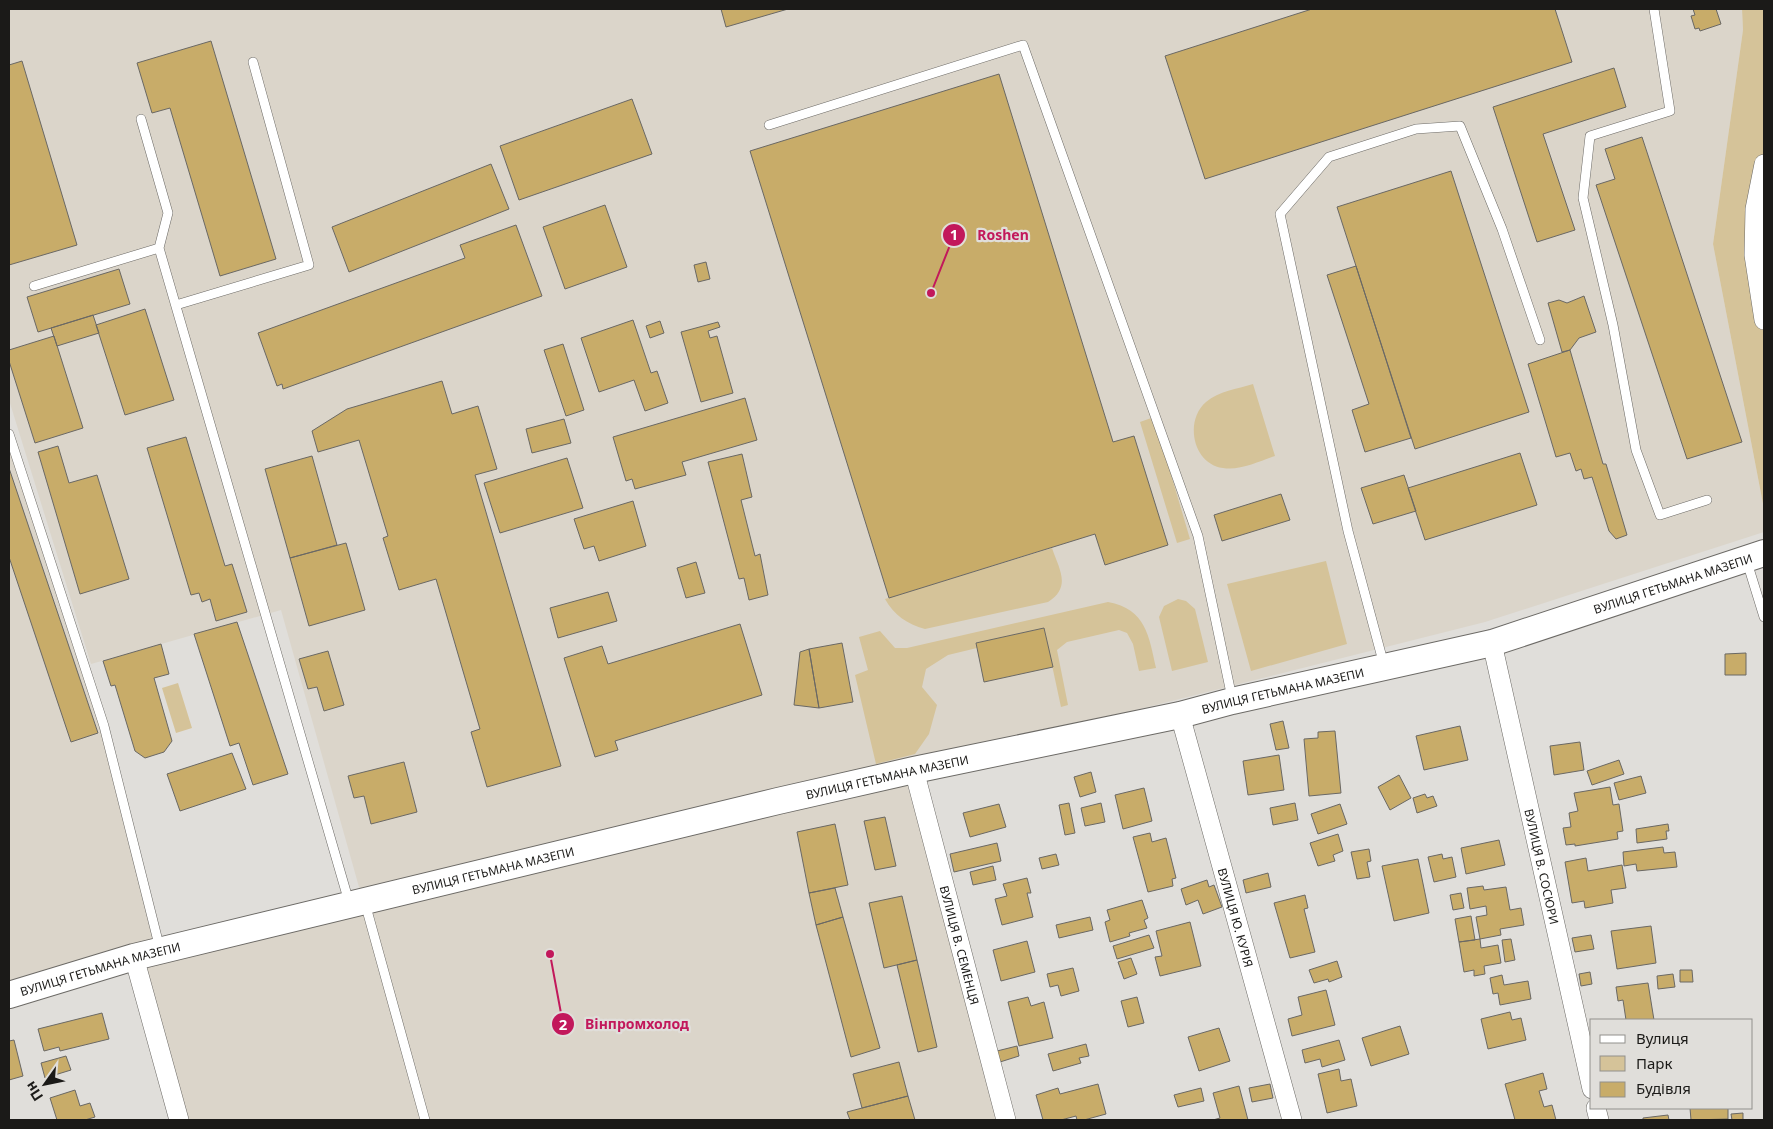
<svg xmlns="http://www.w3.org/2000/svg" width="1773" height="1129" viewBox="0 0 1773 1129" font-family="'Noto Sans',sans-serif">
	<rect width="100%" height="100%" fill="#e0deda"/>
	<path fill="#dbd5ca" d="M9,9H1742L1743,30L1713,244L1764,509V532L1485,622L783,799L908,786L997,1120H179L134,957L9,995V450L104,726L161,950L364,900L359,887L281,610L91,664L9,400Z"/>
	<path fill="#d5c399" d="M1742,9H1764V509L1713,244L1743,30Z
		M1253,384L1275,456C1260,461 1240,471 1223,468C1193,464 1184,421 1206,402C1219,391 1237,389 1253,384Z
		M1154,417L1190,539L1177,543L1140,422Z
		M1052,548C1059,569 1072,587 1048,602L925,629C907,624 894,615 885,599Z
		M1326,561L1347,644L1251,671L1227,584Z
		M1178,599L1186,601L1195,609L1208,662L1172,671L1159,617L1164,606Z
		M1108,602C1146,609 1149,636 1156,668L1139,671L1133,644L1127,633L1119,630L1067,642L1057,650L1068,705L1061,707L1044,628L976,643L977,648L948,655L926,669L922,687L937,705L929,734L915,754L876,764L855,675L868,670L859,637L880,631L895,648H907Z
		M178,683L192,728L176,733L162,688Z"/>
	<path fill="#c8ac69" stroke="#6a6864" d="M721,9H788L726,27Z
		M1312,9H1555L1572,62L1205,179L1165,56Z
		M1693,9H1716L1721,24L1700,31L1699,28L1695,29L1691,16L1695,15Z
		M211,41L276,259L220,276L170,108L152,113L137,63Z
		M22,61L77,245L9,265V65Z
		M1614,68L1626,107L1543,134L1575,230L1537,242L1493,107Z
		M999,74L1113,442L1134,436L1168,545L1105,565L1095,534L889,598L750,151Z
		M632,99L652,154L519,200L500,146Z
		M1642,137L1742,442L1687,459L1596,185L1615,179L1605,149Z
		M491,164L509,209L349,272L332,227Z
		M1451,171L1529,412L1415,449L1337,207Z
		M605,205L627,267L565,289L543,227Z
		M516,225L542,296L283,389L282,384L277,386L258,333L465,258L460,245Z
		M706,262L710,279L698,282L694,265Z
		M1356,266L1411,438L1365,452L1352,410L1369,404L1327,275Z
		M119,269L130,304L38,332L27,297Z
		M1584,296L1596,332L1579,338L1570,350L1562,352L1548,303L1559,300L1567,303Z
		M145,309L174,400L125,415L96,325Z
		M93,315L99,333L57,346L51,328Z
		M633,320L651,373L657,371L668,403L645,411L634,380L599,392L581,338Z
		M660,321L664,333L650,338L646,326Z
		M718,322L720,327L708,331L710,338L717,336L733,393L701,402L681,332Z
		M54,336L83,428L35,443L9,361V350Z
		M563,344L584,410L566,416L544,350Z
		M1570,350L1603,464H1606L1627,535L1616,539L1609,531L1592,477L1584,479L1581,469L1576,471L1570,453L1556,457L1528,364Z
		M442,381L452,414L478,406L497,469L475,475L561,766L487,787L471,732L480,729L436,579L399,590L383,538L388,536L359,440L318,452L312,431L347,409Z
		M745,398L757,440L682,462L686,475L635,489L632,479L626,481L613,437Z
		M564,419L571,443L532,453L526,429Z
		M186,437L225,566L232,564L247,612L216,621L210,599L202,602L199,593L191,595L147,448Z
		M58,446L69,483L97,475L129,579L80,594L38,452Z
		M1520,453L1537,505L1425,540L1408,488Z
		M742,454L752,497L741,500L755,556L760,554L768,595L749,600L744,578L739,579L708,462Z
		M312,456L337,545L290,558L265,469Z
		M567,458L583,508L500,533L484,483Z
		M9,468L98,733L71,742L9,557Z
		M1404,475L1416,511L1373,524L1361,488Z
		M1281,494L1290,520L1222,541L1214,515Z
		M633,501L646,546L599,561L594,546L584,549L574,519Z
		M346,543L365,610L309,626L290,558Z
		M696,562L705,593L686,598L677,568Z
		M608,592L617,621L558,638L550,608Z
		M237,622L288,774L253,785L239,743L230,746L194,634Z
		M740,624L762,695L615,741L618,750L595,757L564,658L602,646L608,664Z
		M1044,628L1053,667L984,682L976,643Z
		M842,643L853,702L819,708L809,649Z
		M161,644L169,674L154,678L172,741L164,752L145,758L135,751L115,685L111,686L103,661Z
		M809,649L819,708L794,705L800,652Z
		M328,651L344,705L324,711L317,687L308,689L299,659Z
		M1746,653V675H1725V654Z
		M1283,721L1289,748L1276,750L1270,724Z
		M1460,726L1468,760L1424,770L1416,736Z
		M1335,731L1341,793L1309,796L1304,739L1318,738V732Z
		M1580,742L1584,770L1554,775L1550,746Z
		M232,753L246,789L180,811L167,774Z
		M1279,755L1284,790L1248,795L1243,761Z
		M1619,760L1624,774L1592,785L1587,771Z
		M404,762L417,812L371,824L364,796L354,798L348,776Z
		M1091,772L1096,792L1080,797L1074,777Z
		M1399,775L1411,798L1390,810L1378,787Z
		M1641,776L1646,793L1619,800L1614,783Z
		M1610,787L1613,805L1619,804L1623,831L1617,832L1618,839L1575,846V844L1566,845L1563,828L1571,827L1569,813L1578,811L1574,793Z
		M1144,788L1152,821L1123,829L1115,795Z
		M1425,794L1427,798L1433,796L1437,806L1417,813L1413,798Z
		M1069,803L1075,833L1065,835L1059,805Z
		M1101,803L1105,822L1085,826L1081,808Z
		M1295,803L1298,820L1273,825L1270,808Z
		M999,804L1006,827L970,837L963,813Z
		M1340,804L1347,824L1318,834L1311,814Z
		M885,817L896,866L875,870L864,821Z
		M835,824L848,885L809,893L797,832Z
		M1668,824L1669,831H1666L1667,839L1637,843L1636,829Z
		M1150,833L1152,842L1166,838L1176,878L1172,879L1173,886L1148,892L1133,837Z
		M1338,834L1343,851L1333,855L1335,861L1318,866L1310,843Z
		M1499,840L1505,865L1466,874L1461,848Z
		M997,843L1001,861L954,872L950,854Z
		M1663,847L1664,853L1675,852L1677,867L1637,871L1636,864L1624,866L1623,852Z
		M1369,849L1371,861L1367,862L1370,877L1357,879L1351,852Z
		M1056,854L1059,865L1042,869L1039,858Z
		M1442,854L1443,859L1452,857L1456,877L1434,882L1428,857Z
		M1586,858L1588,871L1622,865L1626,888L1611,890L1613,903L1585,908L1584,901L1572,903L1565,862Z
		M1418,859L1429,913L1394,921L1382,866Z
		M993,866L996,880L973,885L970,872Z
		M1268,873L1271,887L1246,893L1243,880Z
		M1027,878L1031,893H1027L1033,917L1002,925L995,899L1007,896L1003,884Z
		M1207,880L1209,887L1214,885L1222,907L1203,914L1198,900L1186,905L1181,889Z
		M1483,886L1484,890L1506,887L1510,910L1521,908L1524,925L1500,929L1501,935L1480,939L1476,917L1487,915L1486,906L1470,909L1467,888Z
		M835,888L843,917L816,925L809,893Z
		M1461,893L1464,908L1453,910L1450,895Z
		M1305,895L1308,908L1304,909L1315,952L1290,958L1274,903Z
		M902,896L917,960L884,968L869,903Z
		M1142,900L1148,918L1144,920L1147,928L1129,933L1130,936L1110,942L1105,922L1110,920L1107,910Z
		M1471,916L1475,940L1459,942L1455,919Z
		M843,917L880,1048L851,1057L816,925Z
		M1090,917L1093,930L1059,938L1056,925Z
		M1190,922L1201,966L1160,976L1155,957L1162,956L1156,931Z
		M1651,926L1656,963L1617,969L1611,931Z
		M1149,935L1154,948L1117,959L1113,946Z
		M1591,935L1594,949L1575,952L1572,938Z
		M1480,939L1481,948L1498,945L1501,963L1484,966L1485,974L1474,976V970L1464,972L1459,942Z
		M1511,939L1515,960L1505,962L1502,940Z
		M1027,941L1035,972L1001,981L993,950Z
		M1131,958L1137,974L1124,979L1118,962Z
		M917,960L937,1047L918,1052L897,965Z
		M1337,961L1342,977L1329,982L1328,979L1314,983L1309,970Z
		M1073,968L1079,991L1061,996L1058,985L1050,987L1047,974Z
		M1680,970H1692L1693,982H1680Z
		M1590,972L1592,984L1581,986L1579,974Z
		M1673,974L1675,987L1658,989L1657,976Z
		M1502,975L1504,985L1528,981L1531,999L1500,1005L1498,993L1493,994L1490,978Z
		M1648,983L1654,1020H1626L1623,1000L1618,1001L1616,987Z
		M1326,990L1335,1025L1292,1036L1288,1019L1302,1015L1298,997Z
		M1028,997L1031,1006L1044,1002L1053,1038L1019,1046L1008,1002Z
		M1137,997L1144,1023L1128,1027L1121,1001Z
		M1510,1012L1512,1020L1521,1018L1526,1040L1488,1049L1481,1019Z
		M102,1013L109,1039L60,1051L59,1047L44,1051L38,1029Z
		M1400,1026L1409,1054L1371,1066L1362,1038Z
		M1219,1028L1230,1061L1199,1071L1188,1037Z
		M14,1040L23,1076L9,1080V1041Z
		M1339,1040L1345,1060L1322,1067L1320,1059L1305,1063L1302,1050Z
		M1086,1044L1089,1056L1079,1058L1081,1063L1053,1071L1048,1054Z
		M1017,1046L1019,1056L1000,1062L997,1051Z
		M66,1056L71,1070L45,1078L41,1063Z
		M899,1062L908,1096L862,1108L853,1074Z
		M1339,1069L1341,1081L1351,1079L1357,1106L1327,1113L1318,1074Z
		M1543,1073L1547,1089L1539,1091L1544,1107L1552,1105L1556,1120H1515L1505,1084Z
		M1098,1084L1106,1114L1084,1120H1077L1076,1116L1061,1120H1043L1036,1095L1058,1088L1060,1094Z
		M1270,1084L1273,1098L1252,1102L1249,1088Z
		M1239,1086L1248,1120H1213L1220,1118L1213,1093Z
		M1201,1088L1204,1101L1178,1107L1174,1095Z
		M75,1090L80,1106L90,1103L95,1117L85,1120H57L50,1098Z
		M908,1096L915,1120H850L847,1112Z
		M1690,1108H1728V1119L1691,1120Z
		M1743,1113V1120H1732L1731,1114Z
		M1668,1115L1669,1120H1643V1118Z"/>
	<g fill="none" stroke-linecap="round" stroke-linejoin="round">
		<g stroke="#6c6a66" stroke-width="10">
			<path id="lane" d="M1654,9L1670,111L1590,136L1583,198L1613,325L1636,450L1660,515L1707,500
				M141,119L168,213L159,248L349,902
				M769,125L1023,45L1198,536L1232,698
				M34,286L159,248
				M176,305L309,265L253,62
				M9,434L104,726L160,949
				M1747,562L1764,617
				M1384,665L1348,531L1280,214L1329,157L1416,129L1460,126L1502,229L1540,340
				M365,903L425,1120"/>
		</g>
		<g stroke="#6c6a66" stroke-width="20">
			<g id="street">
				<path d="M1764,164L1755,209L1754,255L1764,320"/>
				<path id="s1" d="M1492,643L1592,1089"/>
				<path id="s2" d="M1180,715L1292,1120"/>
				<path id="s3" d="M914,770L1006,1120"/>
				<path d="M134,957L179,1120"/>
				<path d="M1596,1108L1599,1120"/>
			</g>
		</g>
		<g stroke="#6c6a66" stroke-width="28">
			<g id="secondary">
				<path id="s4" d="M9,995L134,957L778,801L914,770L1180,715L1232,701L1492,643L1764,553"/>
			</g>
		</g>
		<use href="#lane" stroke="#fff" stroke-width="9"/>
		<use href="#street" stroke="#fff" stroke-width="19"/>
		<use href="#secondary" stroke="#fff" stroke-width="26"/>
	</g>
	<g text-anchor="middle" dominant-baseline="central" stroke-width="4.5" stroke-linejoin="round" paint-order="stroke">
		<g font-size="12" fill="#1b1a18" stroke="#e0deda">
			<text stroke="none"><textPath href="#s4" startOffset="1715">ВУЛИЦЯ ГЕТЬМАНА МАЗЕПИ</textPath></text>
			<text stroke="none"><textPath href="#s4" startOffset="1310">ВУЛИЦЯ ГЕТЬМАНА МАЗЕПИ</textPath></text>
			<text stroke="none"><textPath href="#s4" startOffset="905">ВУЛИЦЯ ГЕТЬМАНА МАЗЕПИ</textPath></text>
			<text stroke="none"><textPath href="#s1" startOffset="229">ВУЛИЦЯ В. СОСЮРИ</textPath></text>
			<text stroke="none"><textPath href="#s4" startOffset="500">ВУЛИЦЯ ГЕТЬМАНА МАЗЕПИ</textPath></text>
			<text stroke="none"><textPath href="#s2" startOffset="210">ВУЛИЦЯ Ю. КУРІЯ</textPath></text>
			<text stroke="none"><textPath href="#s3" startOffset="181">ВУЛИЦЯ В. СЕМЕНЦЯ</textPath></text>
			<text stroke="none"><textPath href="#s4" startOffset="95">ВУЛИЦЯ ГЕТЬМАНА МАЗЕПИ</textPath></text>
		</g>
	</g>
	<path fill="none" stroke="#c2185b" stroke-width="2" d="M931 293L954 235M550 954L563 1024"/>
	<g fill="#c2185b" stroke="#e0deda" stroke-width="2">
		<circle cx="931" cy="293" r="5"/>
		<circle cx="550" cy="954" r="5"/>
		<circle cx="954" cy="235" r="12"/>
		<circle cx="563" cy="1024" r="12"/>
	</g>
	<g font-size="15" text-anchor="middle" font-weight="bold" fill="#fff">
		<text x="954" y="240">1</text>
		<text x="563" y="1030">2</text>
	</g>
	<g font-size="14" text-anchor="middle" font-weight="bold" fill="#c2185b" stroke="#e0deda" stroke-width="4.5" stroke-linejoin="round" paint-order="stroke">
		<text x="1003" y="240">Roshen</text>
		<text x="637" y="1029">Вінпромхолод</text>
	</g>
	<rect width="1773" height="1129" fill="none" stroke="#1b1a18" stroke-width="20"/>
	<rect x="1590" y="1019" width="162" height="90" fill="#e0deda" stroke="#91908c"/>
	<rect x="1600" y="1035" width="25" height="8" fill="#ffffff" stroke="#91908c"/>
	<text x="1636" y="1044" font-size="15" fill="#1b1a18">Вулиця</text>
	<rect x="1600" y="1056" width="25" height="15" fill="#d5c399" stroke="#91908c"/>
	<text x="1636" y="1069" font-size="15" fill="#1b1a18">Парк</text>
	<rect x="1600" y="1082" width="25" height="15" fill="#c8ac69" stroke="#91908c"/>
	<text x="1636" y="1094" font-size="15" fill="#1b1a18">Будівля</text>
	<g transform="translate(45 1084) rotate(237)" stroke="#e0deda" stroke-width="4" paint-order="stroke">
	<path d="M0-4L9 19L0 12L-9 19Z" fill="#1b1a18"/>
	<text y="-8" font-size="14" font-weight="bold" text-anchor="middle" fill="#1b1a18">Пн</text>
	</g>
</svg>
